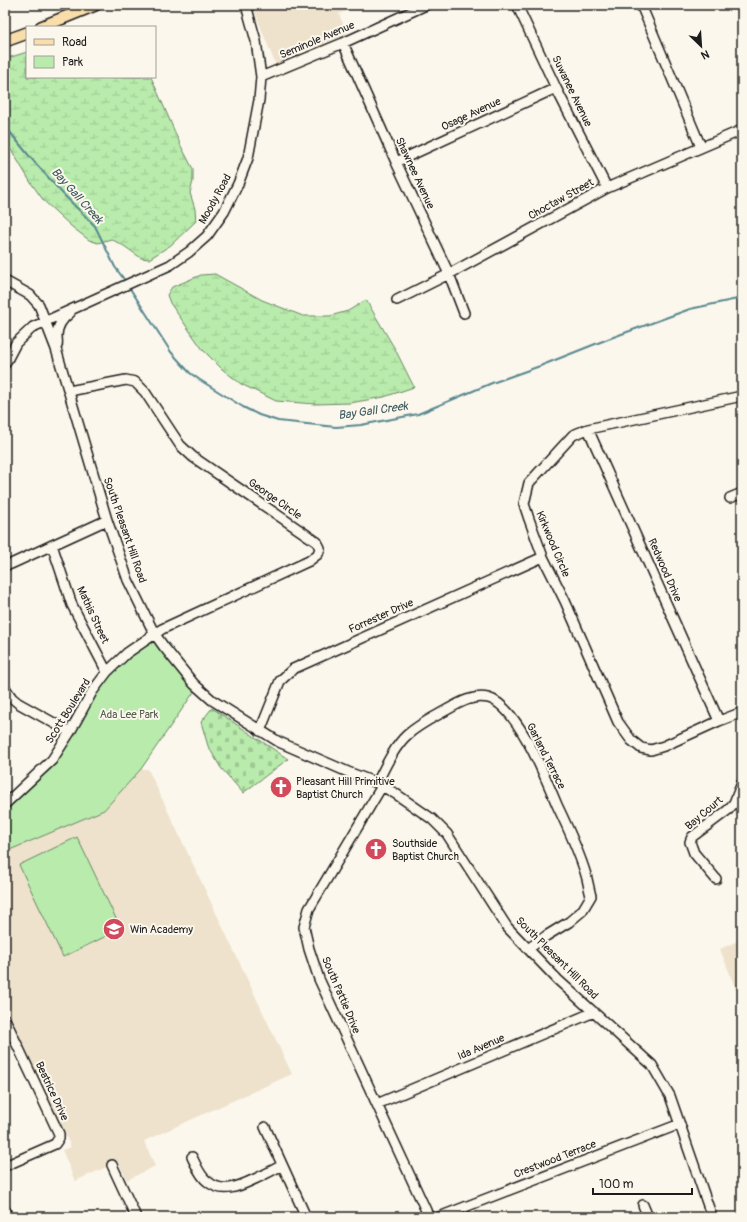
<svg xmlns="http://www.w3.org/2000/svg" width="747" height="1222" viewBox="0 0 747 1222" font-family="Pangolin,sans-serif">
	<defs>
		<pattern id="wetland-marsh" width="20" height="14" patternUnits="userSpaceOnUse"><rect width="20" height="14" fill="#b8ebac"/><path d="M1 5h8M5 5V1M11 12h8M15 12V8" fill="none" stroke="#9ec993"/></pattern>
		<pattern id="cemetery-stones" width="16" height="16" patternUnits="userSpaceOnUse"><rect width="16" height="16" fill="#b8ebac"/><path d="M2 7V4a2 2 0 0 1 4 0v3zM10 15v-3a2 2 0 0 1 4 0v3z" fill="#9ec993"/></pattern>
	</defs>
	<rect width="100%" height="100%" fill="#fbf7ec"/>
	<filter id="ink" filterUnits="userSpaceOnUse"><feTurbulence type="fractalNoise" baseFrequency=".025" numOctaves="2"/><feDisplacementMap in="SourceGraphic" scale="8" xChannelSelector="R" yChannelSelector="G"/><feConvolveMatrix kernelMatrix="1 2 1 2 8 2 1 2 1" color-interpolation-filters="sRGB"/></filter>
	<g filter="url(#ink)">
		<path fill="#eee2cc" d="M252,5H359L339,14L351,44L280,76Z
			M141,769H148L292,1074L144,1141L155,1166L127,1180L118,1162L75,1181L62,1150L71,1147L5,1006V852L104,810Z
			M742,939V1005L720,949Z"/>
		<path fill="url(#wetland-marsh)" stroke="#6a8464" d="M27,52V77H151L181,146L193,169V181L190,193L195,209L196,221L171,245L149,259L141,258L124,246L111,239L98,243L89,240L72,227L44,201L31,183L12,151L5,146V59Z
			M215,274L262,300L303,316H330L348,311L366,300L395,349L414,387L384,397L350,403L315,404L276,401L241,384L222,369L203,350L170,303L167,295L172,287L201,275Z"/>
		<path fill="url(#cemetery-stones)" stroke="#6a8464" d="M212,708L288,759L243,793L221,768L208,746L201,722Z"/>
		<path fill="#b8ebac" stroke="#6a8464" d="M154,636L196,689L141,769L104,810L5,852V806L53,760L108,673Z
			M77,837L121,929L63,957L19,865Z"/>
		<g fill="none" stroke-linecap="round" stroke-linejoin="round">
			<path stroke="#58878f" stroke-width="2" d="M5,126L30,157L63,194L95,226L115,267L126,282
				M129,287L171,352L190,373L200,380L243,407L259,415L278,421L336,427L361,425L418,414L492,383L540,366L608,339L690,309L742,298"/>
			<g stroke="#1c1c1c" stroke-width="12">
				<path id="minor" d="M517,5L556,88L607,188
					M641,5L701,147
					M343,43L396,162L449,274L464,313
					M261,77L343,43L426,5
					M396,162L556,88
					M5,281L30,295L39,305L56,349L107,520L128,580L154,633L164,647L194,684L212,700L279,742L348,772L377,783L396,794L432,819L447,834L507,927L558,980L652,1065L670,1096L712,1217
					M397,300L449,274L607,188L742,130
					M57,346C58,342 57,340 57,336C57,326 62,319 70,313
					M5,364L16,343L33,327L170,265L189,252L207,236L224,212L238,184L248,158L259,100L261,77L256,41L246,5
					M742,396L588,429L573,435L529,483L524,504L529,519L543,557L565,601L618,722L631,740L641,748L651,750L664,746L719,721L740,713L742,715
					M588,429L719,721
					M730,498L742,493
					M52,545L72,605L107,672
					M5,565L11,564L107,520
					M5,688L12,698L18,703L70,732
					M260,731L280,681L293,669L543,557
					M377,783C385,767 394,747 407,735C418,725 430,719 443,712C456,705 472,694 488,698C517,705 546,779 557,805C568,828 579,851 586,875C588,882 589,889 591,896L582,911L569,922L546,936L528,949
					M382,786L309,909L304,927L309,949L319,979L429,1217
					M5,804L52,760L70,732L92,692L107,672L127,653L162,629L309,561L318,554L320,548L317,542L193,457L180,445L145,392L135,382L126,380L69,391
					M716,879L694,853L690,842L692,837L728,810L734,803L742,783
					M5,1019L59,1134V1138L55,1144L5,1166
					M377,1104L594,1012
					M265,1127L306,1217
					M192,1157C196,1165 200,1176 207,1181C223,1195 240,1186 257,1178C265,1174 274,1170 282,1165
					M112,1165L136,1217
					M643,1205L648,1217
					M5,1210L8,1217
					M439,1217L680,1124"/>
			</g>
			<g stroke="#1c1c1c" stroke-width="14">
				<path id="major" d="M41,27L95,5
					M5,41L27,33"/>
			</g>
			<use href="#minor" stroke="#fbf7ec" stroke-width="9"/>
			<use href="#major" stroke="#f9deab" stroke-width="11"/>
		</g>
	</g>
	<defs>
		<g id="church-disc" transform="scale(1.15)"><circle r="9.5" fill="#d1495b" stroke="#fbf7ec"/><path d="M-1.2-6h2.4v3.5h3.3v2.4h-3.3V6h-2.4V-.1h-3.3v-2.4h3.3Z" fill="#fff"/></g>
		<g id="school-disc" transform="scale(1.15)"><circle r="9.5" fill="#d1495b" stroke="#fbf7ec"/><path d="M0-5L7-2L0 1L-7-2ZM-4 1L0 2.5L4 1V4Q0 6-4 4Z" fill="#fff"/></g>
	</defs>
	<g fill-rule="evenodd">
		<use href="#church-disc" x="281" y="787"/>
		<use href="#church-disc" x="376" y="849"/>
		<use href="#school-disc" x="114" y="929"/>
	</g>
	<g text-anchor="middle" dominant-baseline="central" stroke-width="4" stroke-linejoin="round" paint-order="stroke">
		<g font-size="11" fill="#1c1c1c" stroke="#fbf7ec">
			<text transform="translate(317 40) rotate(-23)">Seminole Avenue</text>
			<text transform="translate(572 91) rotate(64)">Suwanee Avenue</text>
			<text transform="translate(471 114) rotate(-25)">Osage Avenue</text>
			<text transform="translate(415 173) rotate(65)">Shawnee Avenue</text>
			<text transform="translate(215 199) rotate(-61)">Moody Road</text>
			<text transform="translate(561 199) rotate(-29)">Choctaw Street</text>
			<text transform="translate(275 499) rotate(35)">George Circle</text>
			<text transform="translate(125 530) rotate(71)">South Pleasant Hill Road</text>
			<text transform="translate(553 544) rotate(67)">Kirkwood Circle</text>
			<text transform="translate(665 570) rotate(66)">Redwood Drive</text>
			<text transform="translate(93 615) rotate(65)">Mathis Street</text>
			<text transform="translate(381 616) rotate(-24)">Forrester Drive</text>
			<text transform="translate(68 711) rotate(-58)">Scott Boulevard</text>
			<text transform="translate(546 756) rotate(63)">Garland Terrace</text>
			<text transform="translate(704 813) rotate(-40)">Bay Court</text>
			<text transform="translate(557 958) rotate(45)">South Pleasant Hill Road</text>
			<text transform="translate(341 995) rotate(67)">South Pattie Drive</text>
			<text transform="translate(481 1047) rotate(-23)">Ida Avenue</text>
			<text transform="translate(52 1091) rotate(65)">Beatrice Drive</text>
			<text transform="translate(555 1159) rotate(-21)">Crestwood Terrace</text>
		</g>
		<g font-size="11" fill="#4b5a47" stroke="#fbf7ec">
			<text x="129" y="714">Ada Lee Park</text>
		</g>
		<g font-size="11" fill="#1c1c1c" stroke="#fbf7ec" text-anchor="start">
			<text x="296" y="781">Pleasant Hill Primitive<tspan x="296" dy="13">Baptist Church</tspan></text>
			<text x="392" y="843">Southside<tspan x="392" dy="13">Baptist Church</tspan></text>
			<text x="130" y="929">Win Academy</text>
		</g>
		<g font-size="12" font-style="italic" fill="#3f5b5f" stroke="#fbf7ec">
			<text transform="translate(77 196) rotate(48)">Bay Gall Creek</text>
			<text transform="translate(373 411) rotate(-8)">Bay Gall Creek</text>
		</g>
	</g>
	<rect width="747" height="1222" fill="none" stroke="#fbf7ec" stroke-width="20"/>
	<rect x="10" y="10" width="727" height="1202" fill="none" stroke="#1c1c1c" stroke-width="1.5" filter="url(#ink)"/>
	<rect x="26" y="26" width="130" height="52" fill="#fbf7ec" stroke="#a29f99"/>
	<rect x="34" y="39" width="20" height="6" fill="#f9deab" stroke="#a29f99"/>
	<text x="62" y="46" font-size="12" fill="#1c1c1c">Road</text>
	<rect x="34" y="56" width="20" height="12" fill="#b8ebac" stroke="#a29f99"/>
	<text x="62" y="66" font-size="12" fill="#1c1c1c">Park</text>
	<g transform="translate(701 46) rotate(155)" stroke="#fbf7ec" stroke-width="3" paint-order="stroke">
	<path d="M0-3L7 15L0 10L-7 15Z" fill="#1c1c1c"/>
	<text y="-6" font-size="11" font-weight="bold" text-anchor="middle" fill="#1c1c1c">N</text>
	</g>
	<path d="M593 1188v6h99v-6" fill="none" stroke="#1c1c1c" stroke-width="2"/>
	<text x="599" y="1188" font-size="12" fill="#1c1c1c" stroke="#fbf7ec" stroke-width="3" paint-order="stroke">100 m</text>
</svg>
